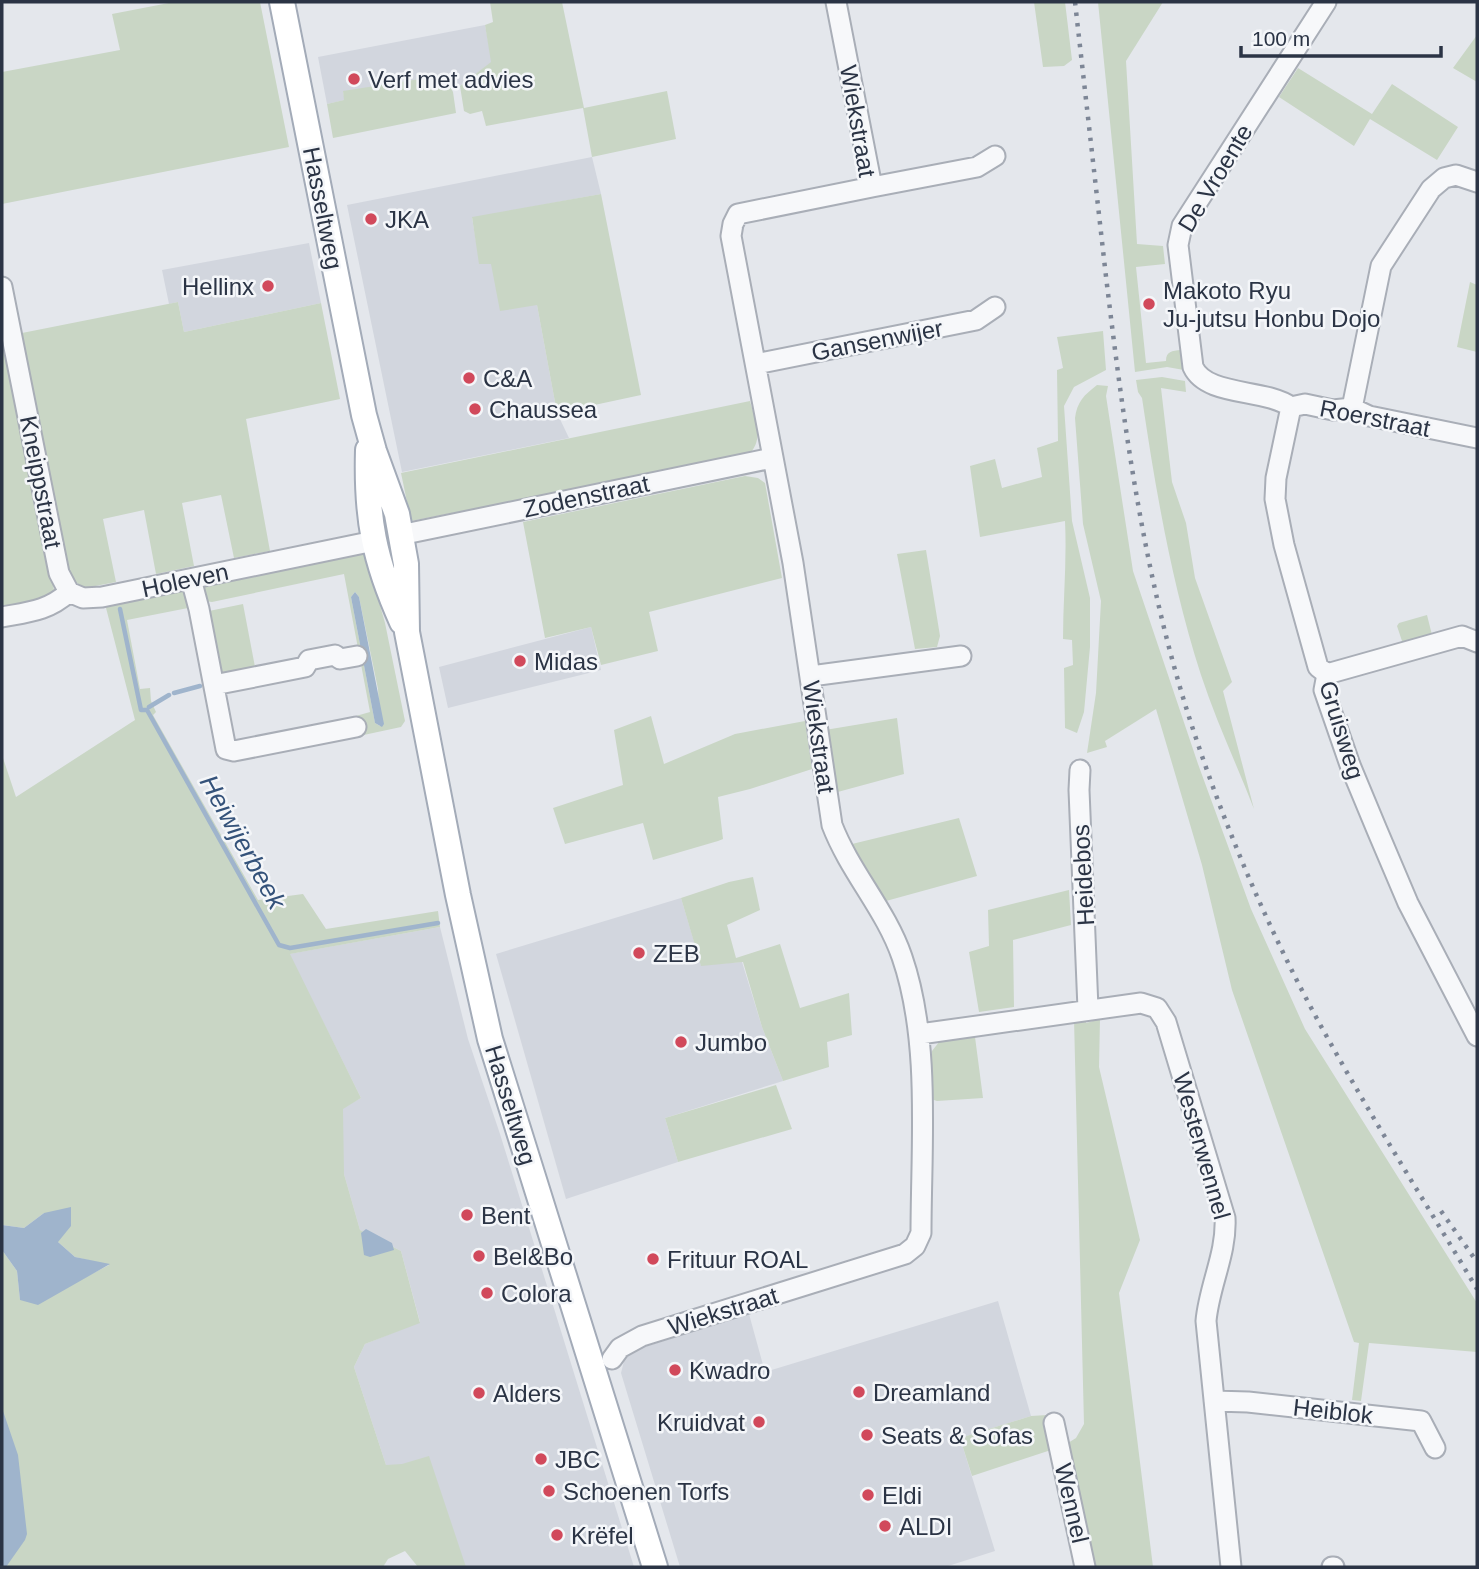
<svg xmlns="http://www.w3.org/2000/svg" width="1479" height="1569" viewBox="0 0 1479 1569" font-family="Helvetica,sans-serif">
	<rect width="100%" height="100%" fill="#e4e7ec"/>
	<path fill="#d2d6de" d="M485,25L492,62L460,86L429,87L426,78L343,92L345,100L327,104L318,57Z
		M592,157L601,194L472,218L480,264L491,263L537,305L557,413L569,438L402,472L347,205Z
		M309,243L321,303L184,332L178,302L169,304L162,270Z
		M591,627L601,670L448,708L439,667Z
		M681,898L701,965L742,962L762,1027L783,1081L665,1118L678,1162L566,1199L496,954Z
		M440,927L468,1039L500,1134L634,1567H435L386,1465L354,1367L365,1344L420,1322L401,1251L360,1230L342,1167L343,1108L361,1098L289,954Z
		M998,1301L1031,1416L960,1438L995,1551L945,1567H680L621,1373L624,1361L632,1351L749,1314L765,1372Z"/>
	<path fill="#c9d6c5" fill-rule="evenodd" d="M174,2H260L289,147L2,204V72L120,50L112,14Z
		M490,2H562L584,108L667,91L676,139L592,157L583,108L486,126L482,111L470,114L464,111L460,86L491,62L485,25L493,22Z
		M1034,2H1065L1072,60L1064,66L1043,67Z
		M1098,2H1163L1126,61L1137,244L1163,246L1165,264L1136,267L1146,363L1166,361C1166,351 1172,351 1181,350L1184,370L1167,367L1135,372Z
		M1477,35V82L1453,68Z
		M1298,68L1372,114L1392,84L1458,127L1437,160L1370,119L1354,146L1279,97Z
		M426,78L429,87L450,86L453,92L456,113L333,138L327,104L344,100L343,91Z
		M601,194L641,395L557,413L537,305L500,311L491,264H479L472,217Z
		M1470,282L1477,285V352L1457,347Z
		M178,302L184,332L321,303L340,399L246,419L270,551L234,558L221,495L182,503L194,566L156,574L144,510L103,519L116,582L85,588L71,579L22,333Z
		M2,329L56,600L2,611Z
		M1103,331L1106,370L1074,387L1064,406L1072,521L1090,598V647L1084,712L1077,733L1065,728L1064,668L1073,665L1072,640L1063,639C1063,600 1067,561 1065,521L980,537L970,466L995,459L1002,488L1042,477L1037,448L1058,441L1057,370L1063,368L1057,337Z
		M1162,377L1185,381L1186,392L1161,388L1172,482L1186,523L1195,578L1232,682L1223,691L1254,809C1237,765 1216,721 1201,675C1172,585 1156,492 1142,398L1138,392L1136,380Z
		M1097,385L1108,386L1106,396L1133,571L1198,764L1251,909L1305,1029L1477,1303V1352L1369,1343L1361,1401L1352,1400L1359,1343L1354,1342L1232,990L1202,865L1156,709L1105,741L1107,747L1087,753L1096,693L1101,601L1083,524L1075,418C1077,402 1084,395 1097,385Z
		M750,401C755,420 765,440 748,455L411,521L401,473Z
		M745,476L758,478L765,483L782,578L649,612L658,651L601,665L591,627L545,638L523,522Z
		M926,550L940,636L937,647L915,649L897,554Z
		M365,552L385,623L405,721L401,727L359,736L356,716L370,712L344,574L212,602L205,601L201,589L205,583ZM355,592L359,597L378,689L380,726L375,723L351,597Z
		M178,587L188,591L192,604L188,605V608L127,620L140,689L150,688L151,701L156,712L153,715L258,900L303,894L326,929L438,911L440,927L290,954L361,1098L343,1109L344,1174L360,1230L401,1251L420,1323L365,1344L354,1367L386,1465L402,1464L429,1456L466,1567H418L405,1551L388,1559L383,1567H2V1250L17,1271L20,1300L76,1282L109,1265L75,1257L58,1242L44,1213L24,1228L2,1225V755L16,797L135,720L105,604Z
		M243,604L255,667L248,674H216L206,619L209,611Z
		M1427,615L1432,635L1403,644L1397,626L1399,623Z
		M651,716L664,764L735,734L805,721L812,769L750,789L718,797L723,839L718,841L653,860L643,823L565,844L553,808L623,785L614,730Z
		M897,718L904,774L834,793L825,730Z
		M959,818L977,876L886,901L852,844Z
		M753,877L760,910L727,925L736,958L780,944L800,1008L849,993L852,1035L827,1042L829,1067L783,1081L762,1027L743,962L701,966L681,898L729,882Z
		M1069,890L1071,925L1013,940L1014,1007L979,1012L969,952L989,946L988,910Z
		M1086,1017V1023L1100,1019L1099,1067L1140,1240L1119,1293L1153,1567H1091L1068,1443L1076,1438L1084,1424L1074,1019Z
		M975,1037L983,1098L937,1101L931,1099L932,1051L939,1042Z
		M776,1085L792,1129L678,1162L665,1118Z
		M1047,1415L1054,1449L972,1476L960,1438L1031,1416Z"/>
	<path fill="#9fb4cc" d="M355,592L359,597L384,724L382,727L375,723L351,597Z
		M71,1207V1226L58,1242L75,1257L110,1264L38,1305L20,1300L17,1271L2,1250V1225L24,1228L44,1213Z
		M366,1229L392,1243L394,1250L370,1257L364,1255L361,1233Z
		M2,1408L18,1455L27,1534L25,1540L6,1567H2Z"/>
	<g fill="none" stroke-linecap="round" stroke-linejoin="round">
		<path stroke="#9fb4cc" stroke-width="4.5" d="M120,609L141,710H147L279,945L290,948L438,923
			M174,693L200,686
			M149,707L169,695"/>
		<g stroke="#a9aeb7" stroke-width="23">
			<path id="minor" d="M1326,2L1182,226L1178,245L1193,367C1207,397 1264,388 1291,407L1305,404L1333,410L1352,408L1369,416L1477,438
				M872,187L977,167L995,156
				M2,287L59,573L69,592
				M756,364L976,320L995,307
				M1291,407L1276,478L1275,499L1284,545L1318,667L1327,674L1324,690L1350,765L1377,830L1408,903L1477,1036
				M1352,408L1381,266L1431,189L1444,178L1456,175L1477,182
				M400,535L772,458
				M191,579L199,609L226,749L234,751L356,727
				M69,592L83,598L102,597L374,541
				M2,617C29,612 48,611 69,592
				M1327,674L1462,636L1477,642
				M811,676L961,656
				M214,685L305,667L309,660L335,655L340,659L357,656
				M1080,770L1079,790L1088,1009
				M920,1034L1141,1003L1157,1008L1166,1022L1225,1218C1227,1253 1209,1286 1206,1321L1231,1567
				M612,1359L620,1348L642,1336L905,1254L915,1246L921,1233C921,1145 931,1041 902,957C886,910 850,872 832,825L793,563L731,236L733,224L738,214L872,187L836,2
				M1214,1401L1248,1402L1421,1421L1435,1448
				M1054,1423L1085,1567
				M1332,1567H1334"/>
		</g>
		<g stroke="#a3abb8" stroke-width="28">
			<path id="major" d="M282,2L364,415L374,451L397,514L406,564L407,632L458,895L490,1039L655,1567
				M368,450C366,518 374,560 402,622"/>
		</g>
		<use href="#minor" stroke="#f7f8fa" stroke-width="19"/>
		<use href="#major" stroke="#fff" stroke-width="24"/>
		<path stroke="#7d8696" stroke-width="4.5" stroke-dasharray="3.5 7" stroke-linecap="butt" d="M1075,2C1085,91 1095,179 1105,268C1123,420 1143,573 1190,720C1227,835 1276,948 1336,1053C1381,1133 1430,1210 1477,1289
			M1441,1211L1477,1262"/>
	</g>
	<g fill="#d1495b" stroke="#f4f6f9" stroke-width="2.5">
		<circle cx="354" cy="79" r="7"/>
		<circle cx="371" cy="219" r="7"/>
		<circle cx="268" cy="286" r="7"/>
		<circle cx="1149" cy="304" r="7"/>
		<circle cx="469" cy="378" r="7"/>
		<circle cx="475" cy="409" r="7"/>
		<circle cx="520" cy="661" r="7"/>
		<circle cx="639" cy="953" r="7"/>
		<circle cx="681" cy="1042" r="7"/>
		<circle cx="467" cy="1215" r="7"/>
		<circle cx="479" cy="1256" r="7"/>
		<circle cx="653" cy="1259" r="7"/>
		<circle cx="487" cy="1293" r="7"/>
		<circle cx="675" cy="1370" r="7"/>
		<circle cx="859" cy="1392" r="7"/>
		<circle cx="479" cy="1393" r="7"/>
		<circle cx="759" cy="1422" r="7"/>
		<circle cx="867" cy="1435" r="7"/>
		<circle cx="541" cy="1459" r="7"/>
		<circle cx="549" cy="1491" r="7"/>
		<circle cx="868" cy="1495" r="7"/>
		<circle cx="885" cy="1526" r="7"/>
		<circle cx="557" cy="1535" r="7"/>
	</g>
	<g text-anchor="middle" dominant-baseline="central" stroke-width="5" stroke-linejoin="round" paint-order="stroke">
		<g font-size="24" fill="#2b3445" stroke="#f4f6f9" text-anchor="start">
			<text x="368" y="79">Verf met advies</text>
			<text x="385" y="219">JKA</text>
			<text x="254" y="286" text-anchor="end">Hellinx</text>
			<text x="1163" y="290">Makoto Ryu<tspan x="1163" dy="28">Ju-jutsu Honbu Dojo</tspan></text>
			<text x="483" y="378">C&amp;A</text>
			<text x="489" y="409">Chaussea</text>
			<text x="534" y="661">Midas</text>
			<text x="653" y="953">ZEB</text>
			<text x="695" y="1042">Jumbo</text>
			<text x="481" y="1215">Bent</text>
			<text x="493" y="1256">Bel&amp;Bo</text>
			<text x="667" y="1259">Frituur ROAL</text>
			<text x="501" y="1293">Colora</text>
			<text x="689" y="1370">Kwadro</text>
			<text x="873" y="1392">Dreamland</text>
			<text x="493" y="1393">Alders</text>
			<text x="745" y="1422" text-anchor="end">Kruidvat</text>
			<text x="881" y="1435">Seats &amp; Sofas</text>
			<text x="555" y="1459">JBC</text>
			<text x="563" y="1491">Schoenen Torfs</text>
			<text x="882" y="1495">Eldi</text>
			<text x="899" y="1526">ALDI</text>
			<text x="571" y="1535">Krëfel</text>
		</g>
		<g font-size="24" fill="#2b3445" stroke="#f4f6f9">
			<text transform="translate(858 121) rotate(80)">Wiekstraat</text>
			<text transform="translate(1215 178) rotate(-59)">De Vroente</text>
			<text transform="translate(323 208) rotate(79)">Hasseltweg</text>
			<text transform="translate(877 340) rotate(-11)">Gansenwijer</text>
			<text transform="translate(1375 418) rotate(11)">Roerstraat</text>
			<text transform="translate(41 482) rotate(79)">Kneippstraat</text>
			<text transform="translate(586 496) rotate(-12)">Zodenstraat</text>
			<text transform="translate(185 580) rotate(-12)">Holeven</text>
			<text transform="translate(1342 730) rotate(73)">Gruisweg</text>
			<text transform="translate(819 737) rotate(82)">Wiekstraat</text>
			<text transform="translate(1083 875) rotate(-93)">Heidebos</text>
			<text transform="translate(511 1105) rotate(73)">Hasseltweg</text>
			<text transform="translate(1202 1146) rotate(74)">Westerwennel</text>
			<text transform="translate(723 1311) rotate(-17)">Wiekstraat</text>
			<text transform="translate(1333 1411) rotate(6)">Heiblok</text>
			<text transform="translate(1072 1503) rotate(77)">Wennel</text>
		</g>
		<g font-size="26" font-style="italic" fill="#34527a" stroke="#f4f6f9">
			<text transform="translate(243 842) rotate(61)">Heiwijerbeek</text>
		</g>
	</g>
	<rect width="1479" height="1569" fill="none" stroke="#2b3445" stroke-width="7"/>
	<path d="M1241 46v10h200v-10" fill="none" stroke="#2b3445" stroke-width="3.5"/>
	<text x="1252" y="46" font-size="21" fill="#2b3445" stroke="#f4f6f9" stroke-width="5" paint-order="stroke">100 m</text>
</svg>
